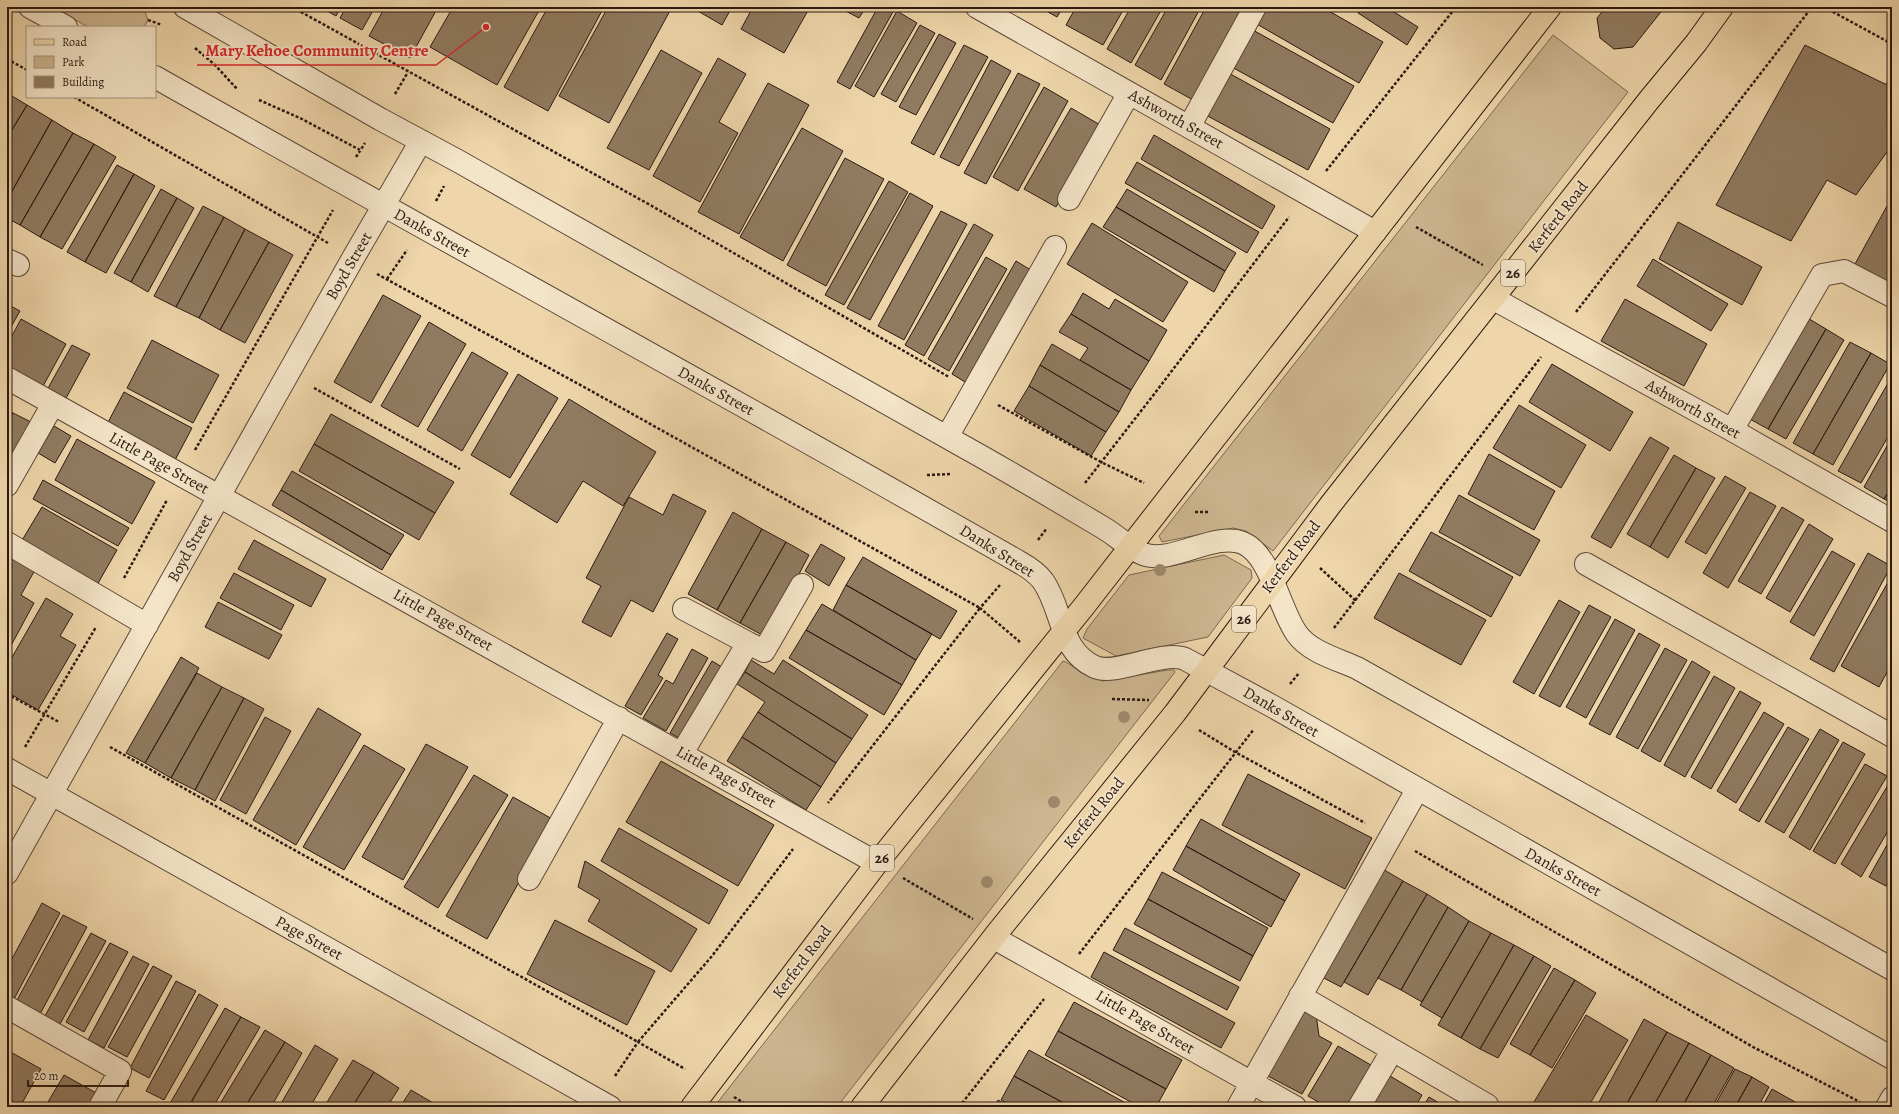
<svg xmlns="http://www.w3.org/2000/svg" width="1899" height="1114" viewBox="0 0 1899 1114" font-family="Alegreya,serif">
	<rect width="100%" height="100%" fill="#eed6aa"/>
	<filter id="stains"><feTurbulence type="fractalNoise" baseFrequency=".005" numOctaves="4"/><feColorMatrix values="0 0 0 0 .2 0 0 0 0 .09 0 0 0 0 .02 0 0 0 .5 -.17"/></filter>
	<radialGradient id="worn" r=".72"><stop offset=".6" stop-color="#630" stop-opacity="0"/><stop offset="1" stop-color="#630" stop-opacity=".3"/></radialGradient>
	<path fill="#cdb690" stroke="#7c6851" d="M53,7H143L148,20L144,27H88Z
		M1553,35L1628,92L1273,551L1246,531L1233,528L1162,542L1159,536Z
		M1224,555L1251,570L1252,578L1208,637L1116,656L1083,638L1087,629L1129,575Z
		M1063,661L1066,662L1086,675L1103,681L1168,670H1174L1175,672L837,1107H714Z"/>
	<path fill="#907b61" stroke="#2b1912" d="M320,7H341L336,16Z
		M346,7H375L362,30L340,18Z
		M385,7H438L410,58L369,36Z
		M453,7H541L497,85L430,47Z
		M548,7H604L548,111L504,87Z
		M608,7H672L609,123L559,96Z
		M691,7H732L722,25Z
		M753,7H810L784,53L741,29Z
		M838,7H866L859,18Z
		M878,7H889L894,10L850,89L837,82Z
		M1039,7H1063L1057,17Z
		M1076,7H1125L1103,45L1066,25Z
		M1131,7H1163L1131,63L1107,49Z
		M1168,7H1201L1161,80L1135,65Z
		M1206,7H1242L1245,9L1195,101L1164,84Z
		M1264,7H1322L1383,42L1359,83L1255,23Z
		M1362,7H1386L1418,27L1407,45L1358,13Z
		M1606,7H1664V8L1633,47L1614,49L1600,38L1597,18Z
		M897,11L917,23L874,97L855,86Z
		M920,25L935,33L896,102L881,94Z
		M1251,29L1354,86L1333,123L1230,66Z
		M939,34L956,43L916,115L899,107Z
		M964,45L988,57L934,155L911,143Z
		M1805,45L1885,84L1892,83V145L1856,195L1827,180L1791,241L1716,205Z
		M661,50L702,73L649,170L607,148Z
		M718,58L746,74L719,122L738,133L700,202L653,176Z
		M991,60L1011,71L959,166L940,157Z
		M1225,71L1330,129L1308,170L1202,113Z
		M1018,73L1040,84L986,184L964,173Z
		M768,83L809,105L739,234L698,212Z
		M1044,87L1068,101L1018,191L993,177Z
		M7,93L27,105L7,138Z
		M27,105L52,120L7,200V138Z
		M1071,108L1102,126L1056,207L1024,189Z
		M52,120L73,133L20,225L7,218V200Z
		M802,128L843,151L783,261L740,237Z
		M73,133L94,144L40,237L20,225Z
		M1154,135L1275,206L1262,229L1141,159Z
		M94,144L116,157L62,249L40,237Z
		M845,158L884,179L826,286L787,265Z
		M1137,162L1259,232L1247,253L1125,183Z
		M117,165L134,174L85,262L67,252Z
		M134,174L155,186L106,273L85,262Z
		M889,181L908,192L844,305L825,295Z
		M161,189L177,198L131,282L114,273Z
		M1127,189L1236,253L1225,271L1116,207Z
		M910,193L933,206L870,320L847,308Z
		M1892,197V284L1855,264Z
		M177,198L194,208L148,292L131,282Z
		M203,206L224,217L176,307L154,296Z
		M1116,207L1225,271L1214,292L1103,227Z
		M941,211L967,224L904,340L878,326Z
		M224,217L245,229L199,318L176,307Z
		M1678,222L1762,267L1742,305L1659,259Z
		M1092,223L1188,282L1163,322L1067,264Z
		M974,224L993,235L924,356L905,345Z
		M245,229L269,242L220,330L199,318Z
		M269,242L293,255L245,343L220,330Z
		M986,257L1007,269L949,371L928,359Z
		M1653,259L1728,304L1711,331L1637,286Z
		M1016,261L1034,272L970,385L952,374Z
		M1083,293L1109,309L1115,299L1167,330L1149,361L1071,314Z
		M383,295L421,316L371,403L334,382Z
		M1625,299L1707,344L1684,386L1601,341Z
		M7,304L20,311L7,334Z
		M1071,314L1149,361L1131,390L1080,360L1088,348L1059,332Z
		M1806,317L1826,329L1768,429L1748,418Z
		M21,319L66,344L42,388L7,369V345Z
		M429,322L466,344L418,427L381,406Z
		M1826,329L1844,340L1786,439L1768,429Z
		M152,340L219,375L193,423L127,388Z
		M1850,342L1871,353L1813,454L1793,443Z
		M1052,344L1131,390L1119,412L1040,365Z
		M72,345L90,354L65,400L47,390Z
		M472,352L508,373L462,451L427,430Z
		M1871,353L1890,364L1833,465L1813,454Z
		M1552,364L1633,412L1610,451L1529,402Z
		M1040,365L1119,412L1106,432L1029,386Z
		M518,374L558,398L510,478L471,455Z
		M1892,376V430L1861,483L1838,471Z
		M1029,386L1106,432L1091,456L1014,411Z
		M124,392L192,428L174,462L106,426Z
		M569,399L656,452L623,506L583,481L557,523L510,494Z
		M1519,405L1586,445L1561,488L1493,448Z
		M7,409L13,413L7,423Z
		M13,413L33,423L7,471V424Z
		M331,414L454,482L435,513L314,444Z
		M54,426L71,436L55,463L38,453Z
		M1650,437L1669,448L1611,548L1591,537Z
		M1892,437V486L1884,499L1864,487Z
		M77,439L155,482L132,524L55,480Z
		M314,444L435,513L419,540L299,471Z
		M1489,454L1555,491L1534,530L1468,494Z
		M1674,455L1696,468L1650,547L1627,534Z
		M1696,468L1715,478L1668,558L1650,547Z
		M292,471L404,535L391,555L281,490Z
		M1725,476L1746,488L1706,554L1685,542Z
		M43,480L129,528L118,546L33,499Z
		M1892,486V503L1884,499Z
		M281,490L391,555L382,570L272,505Z
		M1750,492L1776,506L1728,588L1703,573Z
		M673,494L706,511L653,612L631,600L611,637L582,622L601,586L586,578L629,497L663,515Z
		M1459,495L1540,540L1520,576L1439,532Z
		M42,507L117,550L97,585L21,542Z
		M1782,507L1804,520L1761,594L1738,581Z
		M733,512L762,529L717,610L688,594Z
		M1809,524L1833,539L1790,612L1766,598Z
		M762,529L786,542L740,623L717,610Z
		M1431,532L1513,577L1491,617L1409,571Z
		M254,540L326,579L311,607L238,569Z
		M786,542L809,555L766,637L740,623Z
		M821,544L845,558L829,586L805,571Z
		M1832,551L1855,564L1814,636L1790,622Z
		M1868,553L1891,566L1834,672L1810,659Z
		M11,555L36,568L21,595L34,603L7,653V562Z
		M863,557L957,611L940,639L846,585Z
		M234,573L294,605L281,630L220,598Z
		M1399,573L1486,620L1461,665L1374,618Z
		M1892,575V663L1879,687L1841,666Z
		M846,585L932,634L916,660L833,610Z
		M46,598L73,614L60,636L76,645L38,710L7,692V666Z
		M1559,600L1580,612L1534,694L1513,682Z
		M218,602L282,635L269,659L205,627Z
		M822,604L916,660L902,685L806,630Z
		M1589,605L1611,617L1560,707L1539,696Z
		M1615,619L1635,630L1586,718L1566,707Z
		M806,630L902,685L884,715L789,658Z
		M667,633L678,639L658,675L663,678L641,715L625,706Z
		M1639,633L1660,645L1610,735L1589,724Z
		M1665,648L1687,660L1638,749L1616,737Z
		M692,649L708,658L666,731L643,718L666,680L673,684Z
		M181,657L199,668L145,763L126,753Z
		M751,660L774,674L783,660L868,715L852,739L745,672Z
		M712,661L722,667L688,743L670,733Z
		M1692,661L1710,672L1660,762L1641,751Z
		M745,672L852,739L836,763L758,712L765,702L737,684Z
		M197,673L222,687L171,778L145,763Z
		M1714,676L1735,688L1685,777L1664,765Z
		M222,687L244,698L195,790L171,778Z
		M1740,691L1761,703L1711,789L1691,777Z
		M244,698L264,709L215,801L195,790Z
		M318,708L361,734L296,845L253,820Z
		M758,712L836,763L821,787L742,737Z
		M1764,712L1784,724L1736,803L1717,791Z
		M265,717L291,731L246,814L220,800Z
		M1788,727L1809,739L1759,822L1739,810Z
		M1820,729L1839,740L1784,833L1765,822Z
		M742,737L821,787L806,810L727,761Z
		M1843,742L1865,754L1810,850L1789,837Z
		M426,744L468,767L403,880L362,857Z
		M364,745L405,769L344,870L303,847Z
		M661,761L774,825L738,886L626,822Z
		M1865,764L1887,776L1835,864L1813,851Z
		M1248,774L1372,838L1345,889L1222,825Z
		M474,775L508,795L438,908L404,887Z
		M1891,780L1892,824L1861,877L1841,864Z
		M513,797L554,820L487,939L446,916Z
		M1201,819L1300,874L1285,901L1186,846Z
		M619,828L728,890L709,924L601,861Z
		M1892,836V875L1886,886L1869,877Z
		M1186,846L1285,901L1271,927L1173,870Z
		M585,861L697,929L671,972L588,921L600,900L578,887Z
		M1381,868L1403,881L1341,987L1318,975Z
		M1162,872L1268,928L1253,956L1148,899Z
		M1403,881L1427,894L1368,995L1344,982Z
		M1427,894L1448,907L1401,990L1378,978Z
		M1148,899L1253,956L1240,981L1134,924Z
		M42,903L60,913L14,999L7,995V968Z
		M1448,907L1469,921L1422,1002L1401,990Z
		M63,915L87,927L40,1014L16,1002Z
		M555,920L655,971L627,1025L527,974Z
		M1469,921L1491,933L1442,1018L1420,1005Z
		M1125,928L1239,987L1227,1010L1113,950Z
		M91,933L106,941L60,1024L45,1016Z
		M1491,933L1514,945L1461,1038L1438,1025Z
		M110,943L128,952L84,1032L66,1022Z
		M1514,945L1534,956L1480,1049L1461,1038Z
		M1104,952L1235,1023L1221,1048L1091,977Z
		M133,956L149,964L104,1048L88,1040Z
		M1534,956L1551,966L1498,1058L1480,1049Z
		M153,966L172,976L127,1057L108,1047Z
		M1554,968L1575,980L1530,1055L1510,1044Z
		M1575,980L1596,993L1552,1068L1530,1055Z
		M176,981L196,991L149,1078L130,1068Z
		M199,994L218,1005L164,1100L146,1091Z
		M1074,1002L1182,1060L1166,1089L1058,1031Z
		M225,1008L241,1017L188,1107H168Z
		M1304,1008L1316,1014L1319,1036L1332,1043L1302,1094L1266,1075Z
		M1586,1015L1628,1040L1588,1107H1531Z
		M241,1017L260,1027L213,1107H202L192,1101Z
		M1644,1019L1667,1032L1625,1107H1609L1599,1102Z
		M265,1030L285,1042L245,1107H218Z
		M1058,1031L1166,1089L1156,1107H1140L1045,1055Z
		M1667,1032L1689,1043L1653,1107H1625Z
		M285,1042L302,1053L271,1107H245Z
		M1689,1043L1711,1055L1682,1107H1653Z
		M315,1045L338,1059L310,1107H279Z
		M1338,1046L1376,1068L1353,1107H1327L1308,1096Z
		M7,1050L41,1069L20,1107H14L7,1103Z
		M1029,1050L1133,1107H1071L1014,1076Z
		M1711,1055L1734,1068L1712,1107H1682Z
		M353,1060L374,1072L352,1107H324Z
		M1735,1069L1752,1077L1735,1107H1714Z
		M374,1072L399,1088L387,1107H352Z
		M1385,1073L1422,1095L1415,1107H1365Z
		M64,1075L98,1094L91,1107H45Z
		M1014,1076L1071,1107H1015L1001,1100Z
		M1752,1077L1769,1087L1758,1107H1735Z
		M1772,1089L1804,1107H1762Z
		M411,1090L440,1107H400Z
		M1429,1097L1446,1107H1423Z
		M998,1100L1010,1107H994Z"/>
	<g fill="none" stroke-linecap="round" stroke-linejoin="round">
		<g stroke="#5c4838" stroke-width="24">
			<path id="minor" d="M30,7L66,27
				M185,7L380,119L458,161C628,257 798,354 968,449C1013,474 1058,501 1102,527C1116,535 1129,548 1143,554C1171,565 1215,531 1243,543C1271,555 1279,609 1297,634C1310,652 1337,659 1357,668L1892,969
				M977,7L1375,232
				M155,77C443,240 733,398 1019,562C1028,567 1037,573 1043,581C1063,609 1059,651 1095,667C1116,676 1162,650 1185,659L1272,706L1892,1058
				M1189,127L1255,7
				M1069,199L1129,93
				M7,260L18,265
				M1494,299L1732,430L1892,521
				M7,378L877,863
				M1732,430L1822,275L1844,271L1892,296
				M947,437L1055,247
				M7,485L53,404
				M7,543L147,625
				M1586,564L1892,736
				M684,609L748,643
				M682,753L748,643L764,651L802,585
				M7,769L610,1107
				M7,873L352,260L421,141
				M529,879L619,718
				M994,938L1295,1107
				M1300,996L1487,1105
				M7,1007L120,1071L100,1107
				M1238,1107L1417,790
				M1359,1107L1392,1051
				M1887,1107L1892,1098"/>
		</g>
		<g stroke="#2b1912" stroke-width="24">
			<path id="major" d="M692,1107L877,863L1085,605L1550,7
				M862,1107L997,933L1175,713L1331,504L1649,100L1696,43L1722,7"/>
		</g>
		<path stroke="#2b1912" stroke-width="2.5" stroke-dasharray="3 2" stroke-linecap="butt" d="M292,7L652,206L949,377
			M1824,7L1892,44
			M148,20L162,25
			M195,48L215,65L237,89
			M7,59L27,70
			M395,94L408,72
			M74,97L328,243
			M259,100L300,118L360,150
			M356,157L365,143
			M1326,171L1456,7
			M436,201L444,186
			M1416,227L1483,265
			M377,274L584,387L980,608L828,803
			M387,279L407,250
			M1576,312L1812,7
			M314,388L460,469
			M998,405L1101,462L1144,483
			M195,450L333,210
			M927,475L952,474
			M1085,483L1155,393L1289,217
			M1195,512H1210
			M1038,540L1047,528
			M1320,568L1355,600
			M124,578L167,500
			M1000,585L980,608L1020,642
			M1334,628L1541,357
			M1290,684L1299,673
			M7,694L59,722
			M1112,699L1149,700
			M1199,730L1235,752L1365,823
			M25,747L96,627
			M110,747L638,1042L712,956L793,849
			M1415,851L1753,1047L1860,1102
			M903,878L973,919
			M1079,954L1254,729
			M615,1076L638,1042L685,1069
			M734,1097L751,1107
			M959,1107L1044,999"/>
		<use href="#minor" stroke="#f4e4c8" stroke-width="22"/>
		<use href="#major" stroke="#eed6aa" stroke-width="22"/>
	</g>
	<g fill="#9e886b">
		<circle cx="1160" cy="570" r="6"/>
		<circle cx="1124" cy="717" r="6"/>
		<circle cx="1054" cy="802" r="6"/>
		<circle cx="987" cy="882" r="6"/>
	</g>
	<g text-anchor="middle" dominant-baseline="central" stroke-width="3.5" stroke-linejoin="round" paint-order="stroke">
		<g fill="#f4e4c8" stroke="#675649" stroke-width="1">
			<rect x="1501" y="260" width="24" height="26" rx="3"/>
			<rect x="1232" y="606" width="24" height="26" rx="3"/>
			<rect x="870" y="845" width="24" height="26" rx="3"/>
		</g>
		<g font-size="15" font-weight="bold" fill="#2b1912">
			<text x="1513" y="273">26</text>
			<text x="1244" y="619">26</text>
			<text x="882" y="858">26</text>
		</g>
		<g font-size="16" fill="#2b1912" stroke="#f4e4c8">
			<text transform="translate(1176 119) rotate(29)">Ashworth Street</text>
			<text transform="translate(1558 217) rotate(-52)">Kerferd Road</text>
			<text transform="translate(432 233) rotate(29)">Danks Street</text>
			<text transform="translate(349 266) rotate(-60)">Boyd Street</text>
			<text transform="translate(716 391) rotate(29)">Danks Street</text>
			<text transform="translate(1693 409) rotate(29)">Ashworth Street</text>
			<text transform="translate(159 463) rotate(29)">Little Page Street</text>
			<text transform="translate(190 548) rotate(-61)">Boyd Street</text>
			<text transform="translate(997 551) rotate(32)">Danks Street</text>
			<text transform="translate(1291 557) rotate(-53)">Kerferd Road</text>
			<text transform="translate(443 620) rotate(29)">Little Page Street</text>
			<text transform="translate(1281 712) rotate(30)">Danks Street</text>
			<text transform="translate(726 777) rotate(29)">Little Page Street</text>
			<text transform="translate(1094 813) rotate(-51)">Kerferd Road</text>
			<text transform="translate(1563 872) rotate(29)">Danks Street</text>
			<text transform="translate(309 938) rotate(29)">Page Street</text>
			<text transform="translate(802 962) rotate(-53)">Kerferd Road</text>
			<text transform="translate(1145 1022) rotate(30)">Little Page Street</text>
		</g>
	</g>
	<path fill="none" stroke="#d62828" stroke-width="1.5" d="M486 27L436 65H197"/>
	<circle fill="#d62828" stroke="#f4e4c8" stroke-width="1.5" cx="486" cy="27" r="4"/>
	<g font-size="17" text-anchor="middle" font-weight="bold" fill="#d62828" stroke="#f4e4c8" stroke-width="3.5" stroke-linejoin="round" paint-order="stroke">
		<text x="317" y="56">Mary Kehoe Community Centre</text>
	</g>
	<rect width="1899" height="1114" fill="none" stroke="#eed6aa" stroke-width="24"/>
	<rect x="8" y="8" width="1883" height="1098" fill="none" stroke="#2b1912" stroke-width="2"/>
	<rect x="12" y="12" width="1875" height="1090" fill="none" stroke="#2b1912"/>
	<rect x="26" y="26" width="130" height="72" fill="#f4e4c8" stroke="#a4937f"/>
	<rect x="34" y="39" width="20" height="6" fill="#eed6aa" stroke="#a4937f"/>
	<text x="62" y="46" font-size="12" fill="#2b1912">Road</text>
	<rect x="34" y="56" width="20" height="12" fill="#cdb690" stroke="#a4937f"/>
	<text x="62" y="66" font-size="12" fill="#2b1912">Park</text>
	<rect x="34" y="76" width="20" height="12" fill="#907b61" stroke="#a4937f"/>
	<text x="62" y="86" font-size="12" fill="#2b1912">Building</text>
	<path d="M28 1080v6h100v-6" fill="none" stroke="#2b1912" stroke-width="2"/>
	<text x="34" y="1080" font-size="12" fill="#2b1912" stroke="#f4e4c8" stroke-width="3" paint-order="stroke">20 m</text>
	<rect width="100%" height="100%" filter="url(#stains)"/>
	<rect width="100%" height="100%" fill="url(#worn)"/>
</svg>
